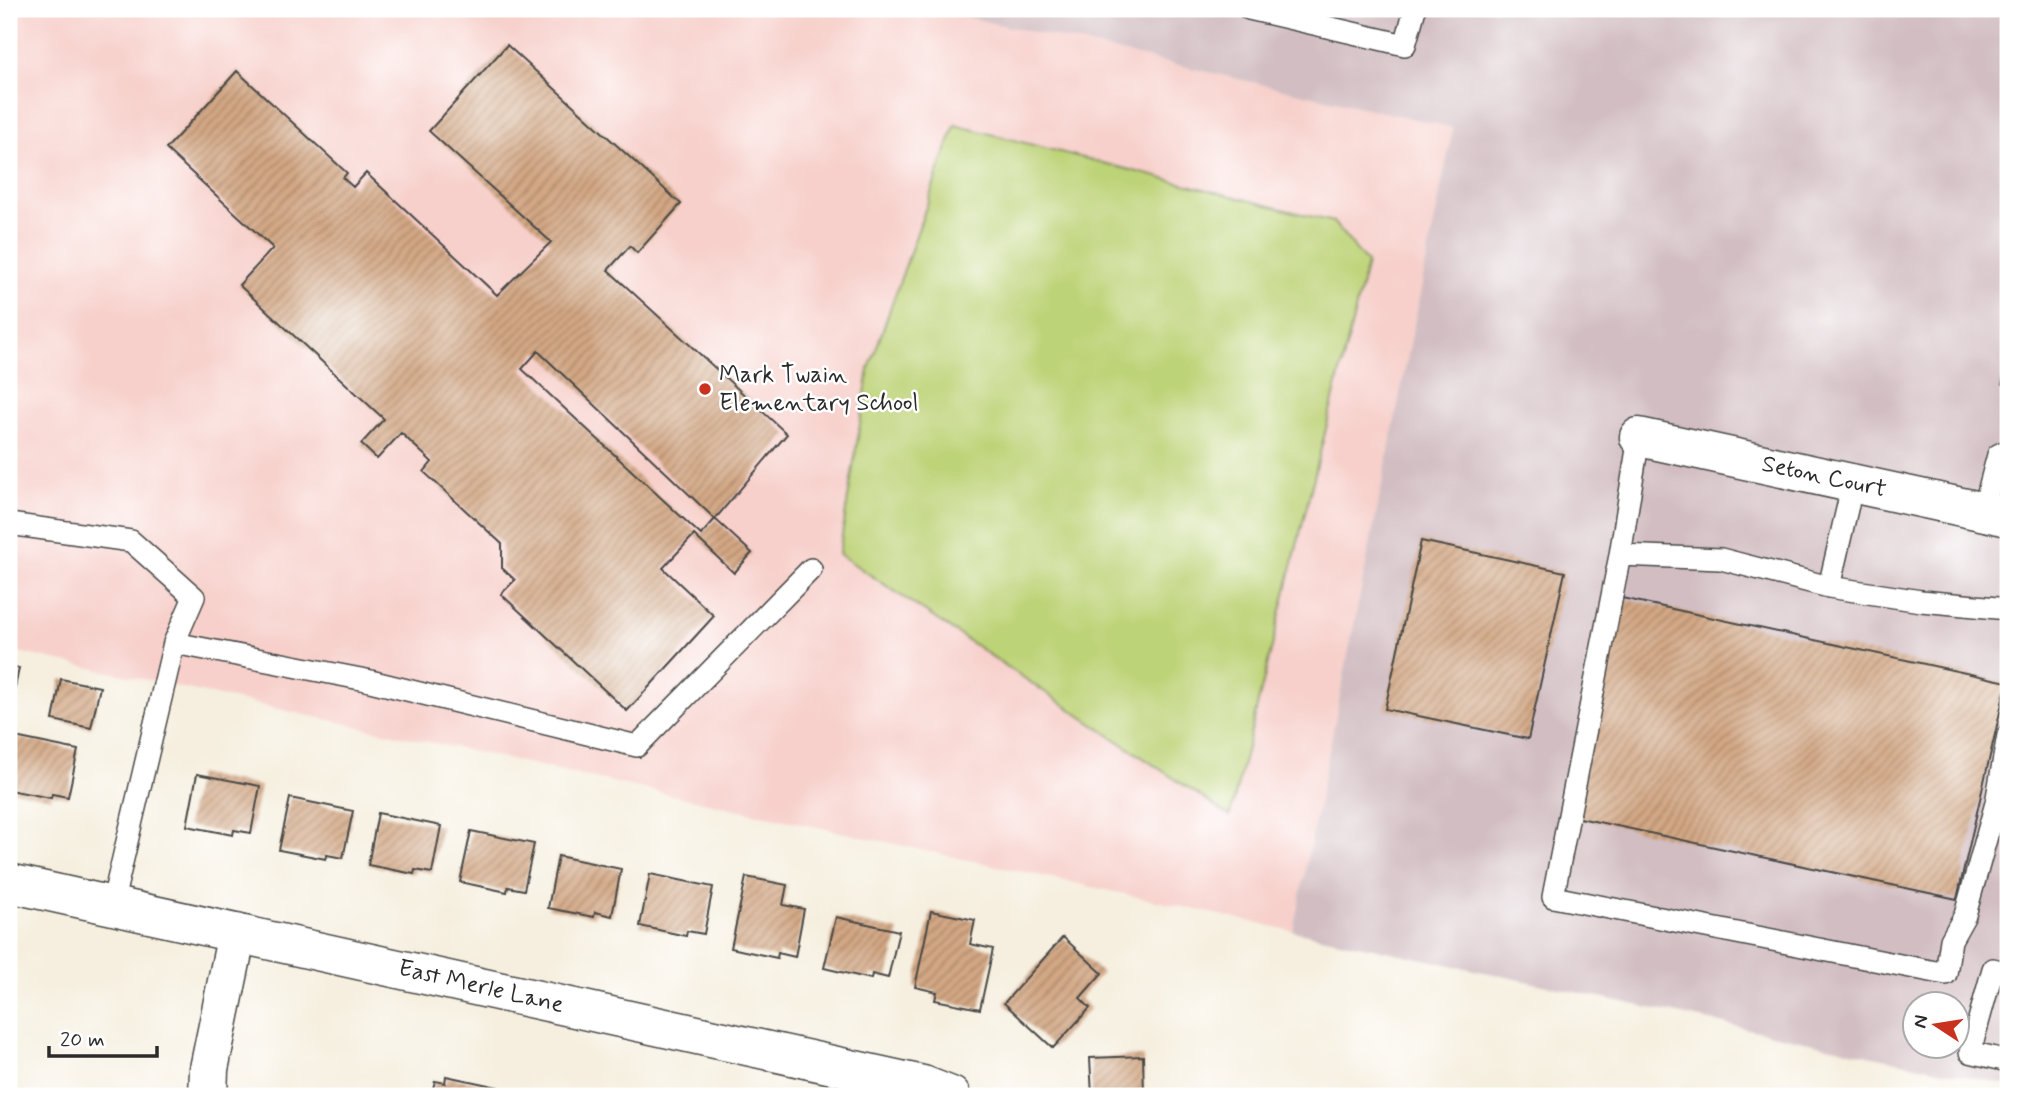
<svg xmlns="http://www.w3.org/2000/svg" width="2017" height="1105" viewBox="0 0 2017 1105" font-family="Mynerve,sans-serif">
	<defs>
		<pattern id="building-hatch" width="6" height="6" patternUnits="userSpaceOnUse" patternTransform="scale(1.75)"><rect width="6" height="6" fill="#d3a784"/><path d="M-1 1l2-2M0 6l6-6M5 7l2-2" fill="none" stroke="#ab886c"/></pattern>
	</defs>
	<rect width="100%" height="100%" fill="#fff"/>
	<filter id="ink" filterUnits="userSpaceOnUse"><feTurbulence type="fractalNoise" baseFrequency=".0143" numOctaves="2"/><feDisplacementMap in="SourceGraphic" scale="14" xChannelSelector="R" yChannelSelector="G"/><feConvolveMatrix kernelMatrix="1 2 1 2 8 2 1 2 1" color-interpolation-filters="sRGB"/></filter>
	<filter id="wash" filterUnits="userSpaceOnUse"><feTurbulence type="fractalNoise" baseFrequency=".00686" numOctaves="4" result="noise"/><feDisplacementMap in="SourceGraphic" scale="28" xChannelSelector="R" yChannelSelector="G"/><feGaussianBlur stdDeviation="1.57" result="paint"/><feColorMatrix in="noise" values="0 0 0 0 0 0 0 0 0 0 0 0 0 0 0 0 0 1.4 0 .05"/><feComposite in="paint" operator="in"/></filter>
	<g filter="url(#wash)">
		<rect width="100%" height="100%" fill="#f6efdf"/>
		<path fill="#f7d0cb" d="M9,9H931L1453,128L1293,931L9,650Z"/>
		<path fill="#d2bec2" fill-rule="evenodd" d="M931,9H2008V1085L1293,931L1453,128ZM1916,1004H1958V1046H1916Z"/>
		<path fill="#bdd377" stroke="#747f51" stroke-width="2" d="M955,125L1333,222L1367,263L1230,816L839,554L869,369Z"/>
		<g id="blocks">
			<path fill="url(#building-hatch)" fill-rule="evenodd" d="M507,45L681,204L637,253L630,246L608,270L787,434L715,519L752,553L734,573L694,535L663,568L714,616L627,711L501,594L515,580L502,568V544L424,472L432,462L401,433L377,459L361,444L384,419L239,285L273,248L166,149L237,71L347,173L343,178L353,187L366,173L497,295L551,242L429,131ZM538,351L715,519L701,535L522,369Z
				M2007,359H2008V385L2002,384Z
				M1421,541L1565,572L1528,739L1385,709Z
				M1622,598L2007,682L1957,899L1575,817Z
				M9,666L19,668L10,713H9Z
				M61,679L100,687L91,728L53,720Z
				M15,737L78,750L68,797L52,794L51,798L9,790V767Z
				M197,774L260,786L251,833L234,830L233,835L187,826Z
				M290,798L353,811L343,858L327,855L326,859L279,850Z
				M378,813L441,826L432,873L415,870L414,874L368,865Z
				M471,831L534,844L524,890L508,887L507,892L460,882Z
				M558,856L621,869L612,916L595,912L594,917L548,908Z
				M650,874L713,887L704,934L687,931L686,936L640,926Z
				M746,877L787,885L783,905L804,909L795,957L778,953L777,958L731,948Z
				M931,911L975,920L970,944L993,949L980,1009L935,1000L937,992L915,987Z
				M836,917L899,931L888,978L872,974L871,979L824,968Z
				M1063,937L1102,973L1080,998L1090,1008L1053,1048L1004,1003Z
				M1143,1056L1144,1096H1092L1090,1058Z
				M446,1076L498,1087L496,1096H431L435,1081L445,1083Z"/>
		</g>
	</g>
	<g filter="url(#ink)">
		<use href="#blocks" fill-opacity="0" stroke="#494846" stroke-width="2"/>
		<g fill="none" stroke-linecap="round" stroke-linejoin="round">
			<g stroke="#494846" stroke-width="24">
				<path id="service" d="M1249,9L1405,45L1415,9
					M1983,511L1998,455L2008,450
					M9,524L131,541L194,597L174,643L112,905
					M1620,555L1639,437
					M1829,587L1853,483
					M2008,609L1921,601L1829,587L1721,559L1620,555L1553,897L1946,974L1951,940L1965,915L1996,803L2008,735
					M174,643L366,680L637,746L811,569
					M2008,973L1993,969L1970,1052L2008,1061"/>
			</g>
			<g stroke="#494846" stroke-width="41">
				<path id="minor" d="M1639,437L2008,517
					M9,883L923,1085L951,1096
					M208,1096L209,1069L237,933"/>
			</g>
			<use href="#service" stroke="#fff" stroke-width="21"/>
			<use href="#minor" stroke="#fff" stroke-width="38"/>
		</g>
	</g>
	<circle fill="#c8321e" stroke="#fff" stroke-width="2.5" cx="705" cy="389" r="7"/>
	<g text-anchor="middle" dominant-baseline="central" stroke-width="5" stroke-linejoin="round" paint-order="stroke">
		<g font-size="24" fill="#2b2b2b" stroke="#fff" text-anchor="start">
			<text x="719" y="375">Mark Twain<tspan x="719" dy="28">Elementary School</tspan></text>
		</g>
		<g font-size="24" fill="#2b2b2b" stroke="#fff">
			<text transform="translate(1824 477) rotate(12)">Seton Court</text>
			<text transform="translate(481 987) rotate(13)">East Merle Lane</text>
		</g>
	</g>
	<rect width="2017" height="1105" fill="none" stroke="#fff" stroke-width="35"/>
	<g transform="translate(1936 1025) rotate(282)"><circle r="33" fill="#ffffff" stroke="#aaaaaa" stroke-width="2"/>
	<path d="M0-5L12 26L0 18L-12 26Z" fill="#c8321e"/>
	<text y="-10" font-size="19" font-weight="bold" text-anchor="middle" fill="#2b2b2b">N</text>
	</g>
	<path d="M49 1046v10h108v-10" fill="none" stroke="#2b2b2b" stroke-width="3.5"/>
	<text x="60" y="1046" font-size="21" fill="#2b2b2b" stroke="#ffffff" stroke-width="5" paint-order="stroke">20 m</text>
</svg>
